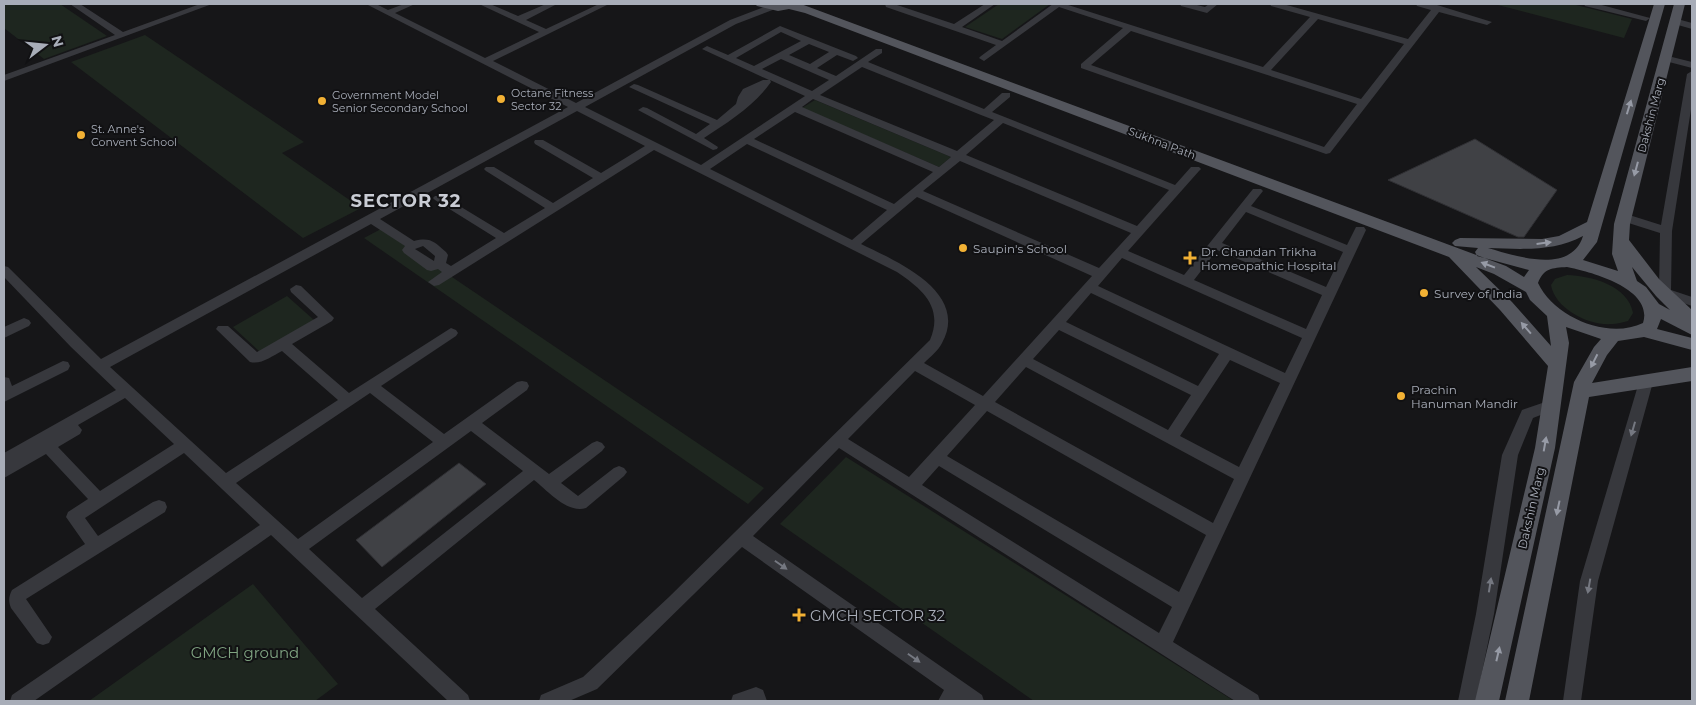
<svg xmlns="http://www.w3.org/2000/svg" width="1696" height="705" viewBox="0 0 1696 705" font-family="Montserrat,sans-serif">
	<rect width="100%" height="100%" fill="#161618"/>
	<path fill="#1e261f" d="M4,4H60L107,36L44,59L4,28Z
		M999,4H1050L1002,39L965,27Z
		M1494,4H1572L1632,19L1624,38Z
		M145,35L304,142L282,153L361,208L303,238L71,62Z
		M815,100L951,157L939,167L802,108Z
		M381,229L764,488L748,504L364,238Z
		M1567,275C1591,276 1628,285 1633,313L1628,321C1623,322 1617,324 1612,324C1589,326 1555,309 1551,285L1555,279Z
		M287,296L314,320L260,352L233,327Z
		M846,457L1234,701H1034L780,524Z
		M253,584L338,684L315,701H89Z"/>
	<path fill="#404145" stroke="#303034" d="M1475,139L1557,190L1524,237H1518L1388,180Z
		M459,463L486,484L382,567L356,540Z"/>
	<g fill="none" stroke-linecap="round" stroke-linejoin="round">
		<path fill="#37383d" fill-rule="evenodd" d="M70,4H80L123,32L200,4H212L4,81V75L115,35Z
			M366,4H376L388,10L404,4H415L395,13L485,58L539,32L479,4H490L518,16L546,4H557L526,20L546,29L599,4H609L493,61L576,103L730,20L772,4L775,5V9L736,24L585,107L701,165L805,96L770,80L771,82C754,106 728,122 704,138L718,147L717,149L713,150L638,110L643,107L647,108L696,134L710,124L629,87L634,84L638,85L717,120L736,104L738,97L743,89L763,80H769L702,49L707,46L728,55L780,26L856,56L858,58L853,61L837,55L817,68L836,76L876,49H882V53L868,62L984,109L1002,93H1010V97L992,112L1175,185L1191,167H1199L1201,169L1199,171L1128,251L1184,275L1253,189H1261L1263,191L1251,206L1347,245L1356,227H1364L1366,230L1173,642L1258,695L1260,701H1235L839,448L753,536L982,695L984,701H938L944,690L742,547L597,689L569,701H539L541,695L583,677L669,597L930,340C944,307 922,289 897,272L654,150L439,285L434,286L428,282L442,272L438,269L431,271L427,270L404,253L402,250L405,246L371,224L110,367L226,473L338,400L282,351C272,356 261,365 250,362L216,329L218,326H228L257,352L318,317L291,292L290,289L296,285L301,286L334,318L332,321L292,344L349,393L451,328L456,330L458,333L456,336L381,386L444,434L517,382L522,381L527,382L529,386L527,390L482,423L549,474L592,443L597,441L602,443L605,447L602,451L561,483L578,496L614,468L619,466L624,468L627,472L624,476L586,508C567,514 547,490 534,480L375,609L468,695L470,701H448L271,535L34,701H10L12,695L260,525L184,453L85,518L98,536L153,502L159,500L165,502L167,507L165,512L26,599L52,637L49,643L43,645L37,643L11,608C8,601 9,596 12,590L85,544L66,517L68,512L88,499L46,454L4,478V453L116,390L71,347L4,277V266L8,267L101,359L568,107ZM781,32L801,41L754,66L736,58ZM809,44L829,52L810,64L789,55ZM781,59L829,80L812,91L762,69ZM862,67L981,115L994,120L957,151L820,95ZM813,99L951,157L939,167L802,107ZM577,111L645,146L601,173L543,140H535L534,142L535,144L593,178L553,203L494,167H486L484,169L486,171L545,208L504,233L443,196H435L433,198L435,200L496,238L451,266L446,263L448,255L446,252C434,242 431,237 414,241L380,219ZM795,112L933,172L894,204L754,139ZM1003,123L1169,190L1137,226L966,155ZM747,144L887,210L852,240L710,169ZM960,161L1131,233L1099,268L923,191ZM917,197L1092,276L983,396L924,363C930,357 938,351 942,343C970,292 896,261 861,244ZM1246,212L1343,252L1326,287L1222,243ZM423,246L435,256L434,261L415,249ZM1217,250L1322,295L1306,329L1194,280ZM1122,258L1302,338L1285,373L1098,286ZM1091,293L1219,354L1198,386L1066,322ZM1059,330L1191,395L1168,430L1033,359ZM1230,360L1280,383L1239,467L1180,436ZM1026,367L1234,479L1213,523L995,402ZM915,371L975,405L909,477L848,439ZM370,393L433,442L298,539L236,483ZM125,398L174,444L100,491L58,447L80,434L82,430L78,425ZM987,411L1206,535L1179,592L947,456ZM471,431L523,471L362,598L309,549ZM939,466L1172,607L1159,633L922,485Z
			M885,4H894L954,24L985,4H995L962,27L1002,41L1053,4H1065L1263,67L1310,17L1271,6L1270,4H1283L1408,39L1431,10L1417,6L1416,4L1437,5L1492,22L1487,25L1439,12L1330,153L1326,154L1081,68V64L1123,28L1059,7L984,61L979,58L981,56L996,45L886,7ZM1318,19L1404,44L1361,99L1271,70ZM1131,31L1357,104L1324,147L1091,65Z
			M1180,4H1193L1205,7L1209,4H1218L1207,13L1181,6Z
			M1584,4H1598L1650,18L1646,21L1585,6Z
			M1681,20L1692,23V29L1678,25V21Z
			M1672,57L1692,62V68L1669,62L1667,60Z
			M1692,71V103L1672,231L1671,290L1692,297V306L1660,295L1659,292L1660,233L1619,220L1617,217L1623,213L1661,225L1687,74Z
			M24,318L29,320L31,323L29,326L4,338V327Z
			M63,361L68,362L70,366L68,370L4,402V377L9,378L12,386Z
			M1646,377L1651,378L1653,382L1598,581L1581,701H1563L1580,581L1639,382L1641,378Z
			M1551,400L1556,401L1558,405L1556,409L1533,418L1518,455L1494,614L1476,701H1458L1476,614L1502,455L1522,410Z
			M756,687L763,690L767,701H731L733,695Z"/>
		<path fill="#53555c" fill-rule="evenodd" d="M755,4H801L1506,266L1524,277L1529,270L1477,256L1475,252L1478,248L1455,246L1452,243L1455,240L1460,238L1542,239L1559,236L1587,222L1654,4H1665L1597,242L1583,260L1618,271L1612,254L1614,224L1674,4H1685L1630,224L1629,240L1659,279L1692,310V335L1661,319L1657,329L1692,338V350L1644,337L1618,341L1607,355L1592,383L1692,367V381L1589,397L1529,701H1505L1574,382L1594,347L1601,339L1566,327L1569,343L1555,448L1499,701H1475L1535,448L1548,366L1500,310L1449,257L805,13L789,9L778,11L757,6ZM1583,236C1571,275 1515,256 1488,248C1521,249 1553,252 1583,236ZM1476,267L1494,274L1526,292L1530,300L1547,316L1551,346L1512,302ZM1567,267C1592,272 1654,289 1643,323C1608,340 1554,317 1538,283C1544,268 1552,268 1567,267ZM1632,267L1656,296L1670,310L1659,304L1646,287L1637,281Z"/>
	</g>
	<defs><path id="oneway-solid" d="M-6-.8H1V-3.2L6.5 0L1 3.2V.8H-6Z" transform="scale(1.25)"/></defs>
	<g fill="#979ba6">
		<use href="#oneway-solid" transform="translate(1629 107) rotate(-73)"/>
		<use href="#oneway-solid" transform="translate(1636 169) rotate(105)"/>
		<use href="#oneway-solid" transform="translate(1544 243) rotate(-7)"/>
		<use href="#oneway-solid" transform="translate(1488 265) rotate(-159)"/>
		<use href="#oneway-solid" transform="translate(1526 328) rotate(-131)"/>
		<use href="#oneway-solid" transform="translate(1594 361) rotate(117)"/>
		<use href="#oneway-solid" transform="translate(1545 444) rotate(-80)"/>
		<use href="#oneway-solid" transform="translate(1558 508) rotate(102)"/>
		<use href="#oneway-solid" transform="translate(1498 654) rotate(-77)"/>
	</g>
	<g fill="#757881">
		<use href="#oneway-solid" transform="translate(1633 429) rotate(106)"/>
		<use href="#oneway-solid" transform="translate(781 565) rotate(35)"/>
		<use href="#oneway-solid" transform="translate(1490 585) rotate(-81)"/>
		<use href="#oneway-solid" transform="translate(1589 586) rotate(100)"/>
		<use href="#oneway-solid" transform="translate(914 658) rotate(35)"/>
	</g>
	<g fill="#f2b134" stroke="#111113" stroke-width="2">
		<circle cx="501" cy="99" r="5"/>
		<circle cx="322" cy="101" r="5"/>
		<circle cx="81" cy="135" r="5"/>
		<circle cx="963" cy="248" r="5"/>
		<path d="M1187.5 250.5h5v5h5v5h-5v5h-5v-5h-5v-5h5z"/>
		<circle cx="1424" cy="293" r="5"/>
		<circle cx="1401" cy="396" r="5"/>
		<path d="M796.5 607.5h5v5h5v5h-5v5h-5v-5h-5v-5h5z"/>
	</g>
	<g text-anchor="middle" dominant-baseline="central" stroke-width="4" stroke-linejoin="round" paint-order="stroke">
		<g font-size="11" fill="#a8adb8" stroke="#111113" text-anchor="start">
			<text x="511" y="93">Octane Fitness<tspan x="511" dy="13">Sector 32</tspan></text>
			<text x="332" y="95">Government Model<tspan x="332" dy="13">Senior Secondary School</tspan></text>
			<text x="91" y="129">St. Anne's<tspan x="91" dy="13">Convent School</tspan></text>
		</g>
		<g font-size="11" fill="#a8adb8" stroke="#111113">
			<text transform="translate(1651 115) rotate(-75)">Dakshin Marg</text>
			<text transform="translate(1162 143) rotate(21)">Sukhna Path</text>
		</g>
		<g font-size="12" fill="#a8adb8" stroke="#111113" text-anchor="start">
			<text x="973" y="248">Saupin's School</text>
			<text x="1201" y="251">Dr. Chandan Trikha<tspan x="1201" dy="14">Homeopathic Hospital</tspan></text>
			<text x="1434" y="293">Survey of India</text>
			<text x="1411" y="389">Prachin<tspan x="1411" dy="14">Hanuman Mandir</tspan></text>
		</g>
		<g font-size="12" fill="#a8adb8" stroke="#111113">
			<text transform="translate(1531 508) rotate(-77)">Dakshin Marg</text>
		</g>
		<g font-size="15" fill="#a8adb8" stroke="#111113" text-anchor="start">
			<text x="810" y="615">GMCH SECTOR 32</text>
		</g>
		<g font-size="15" fill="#7fa381" stroke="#111113">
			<text x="245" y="652">GMCH ground</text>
		</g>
		<g font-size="18" font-weight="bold" letter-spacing="1" fill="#c9ccd4" stroke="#111113">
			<text x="406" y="201">SECTOR 32</text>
		</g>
	</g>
	<rect width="1696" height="705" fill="none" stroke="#a8adb8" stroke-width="10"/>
	<g transform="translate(45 45) rotate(74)" stroke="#111113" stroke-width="4" paint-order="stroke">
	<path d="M0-4L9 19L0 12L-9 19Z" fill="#a8adb8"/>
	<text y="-8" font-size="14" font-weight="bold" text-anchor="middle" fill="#a8adb8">N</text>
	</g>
</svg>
